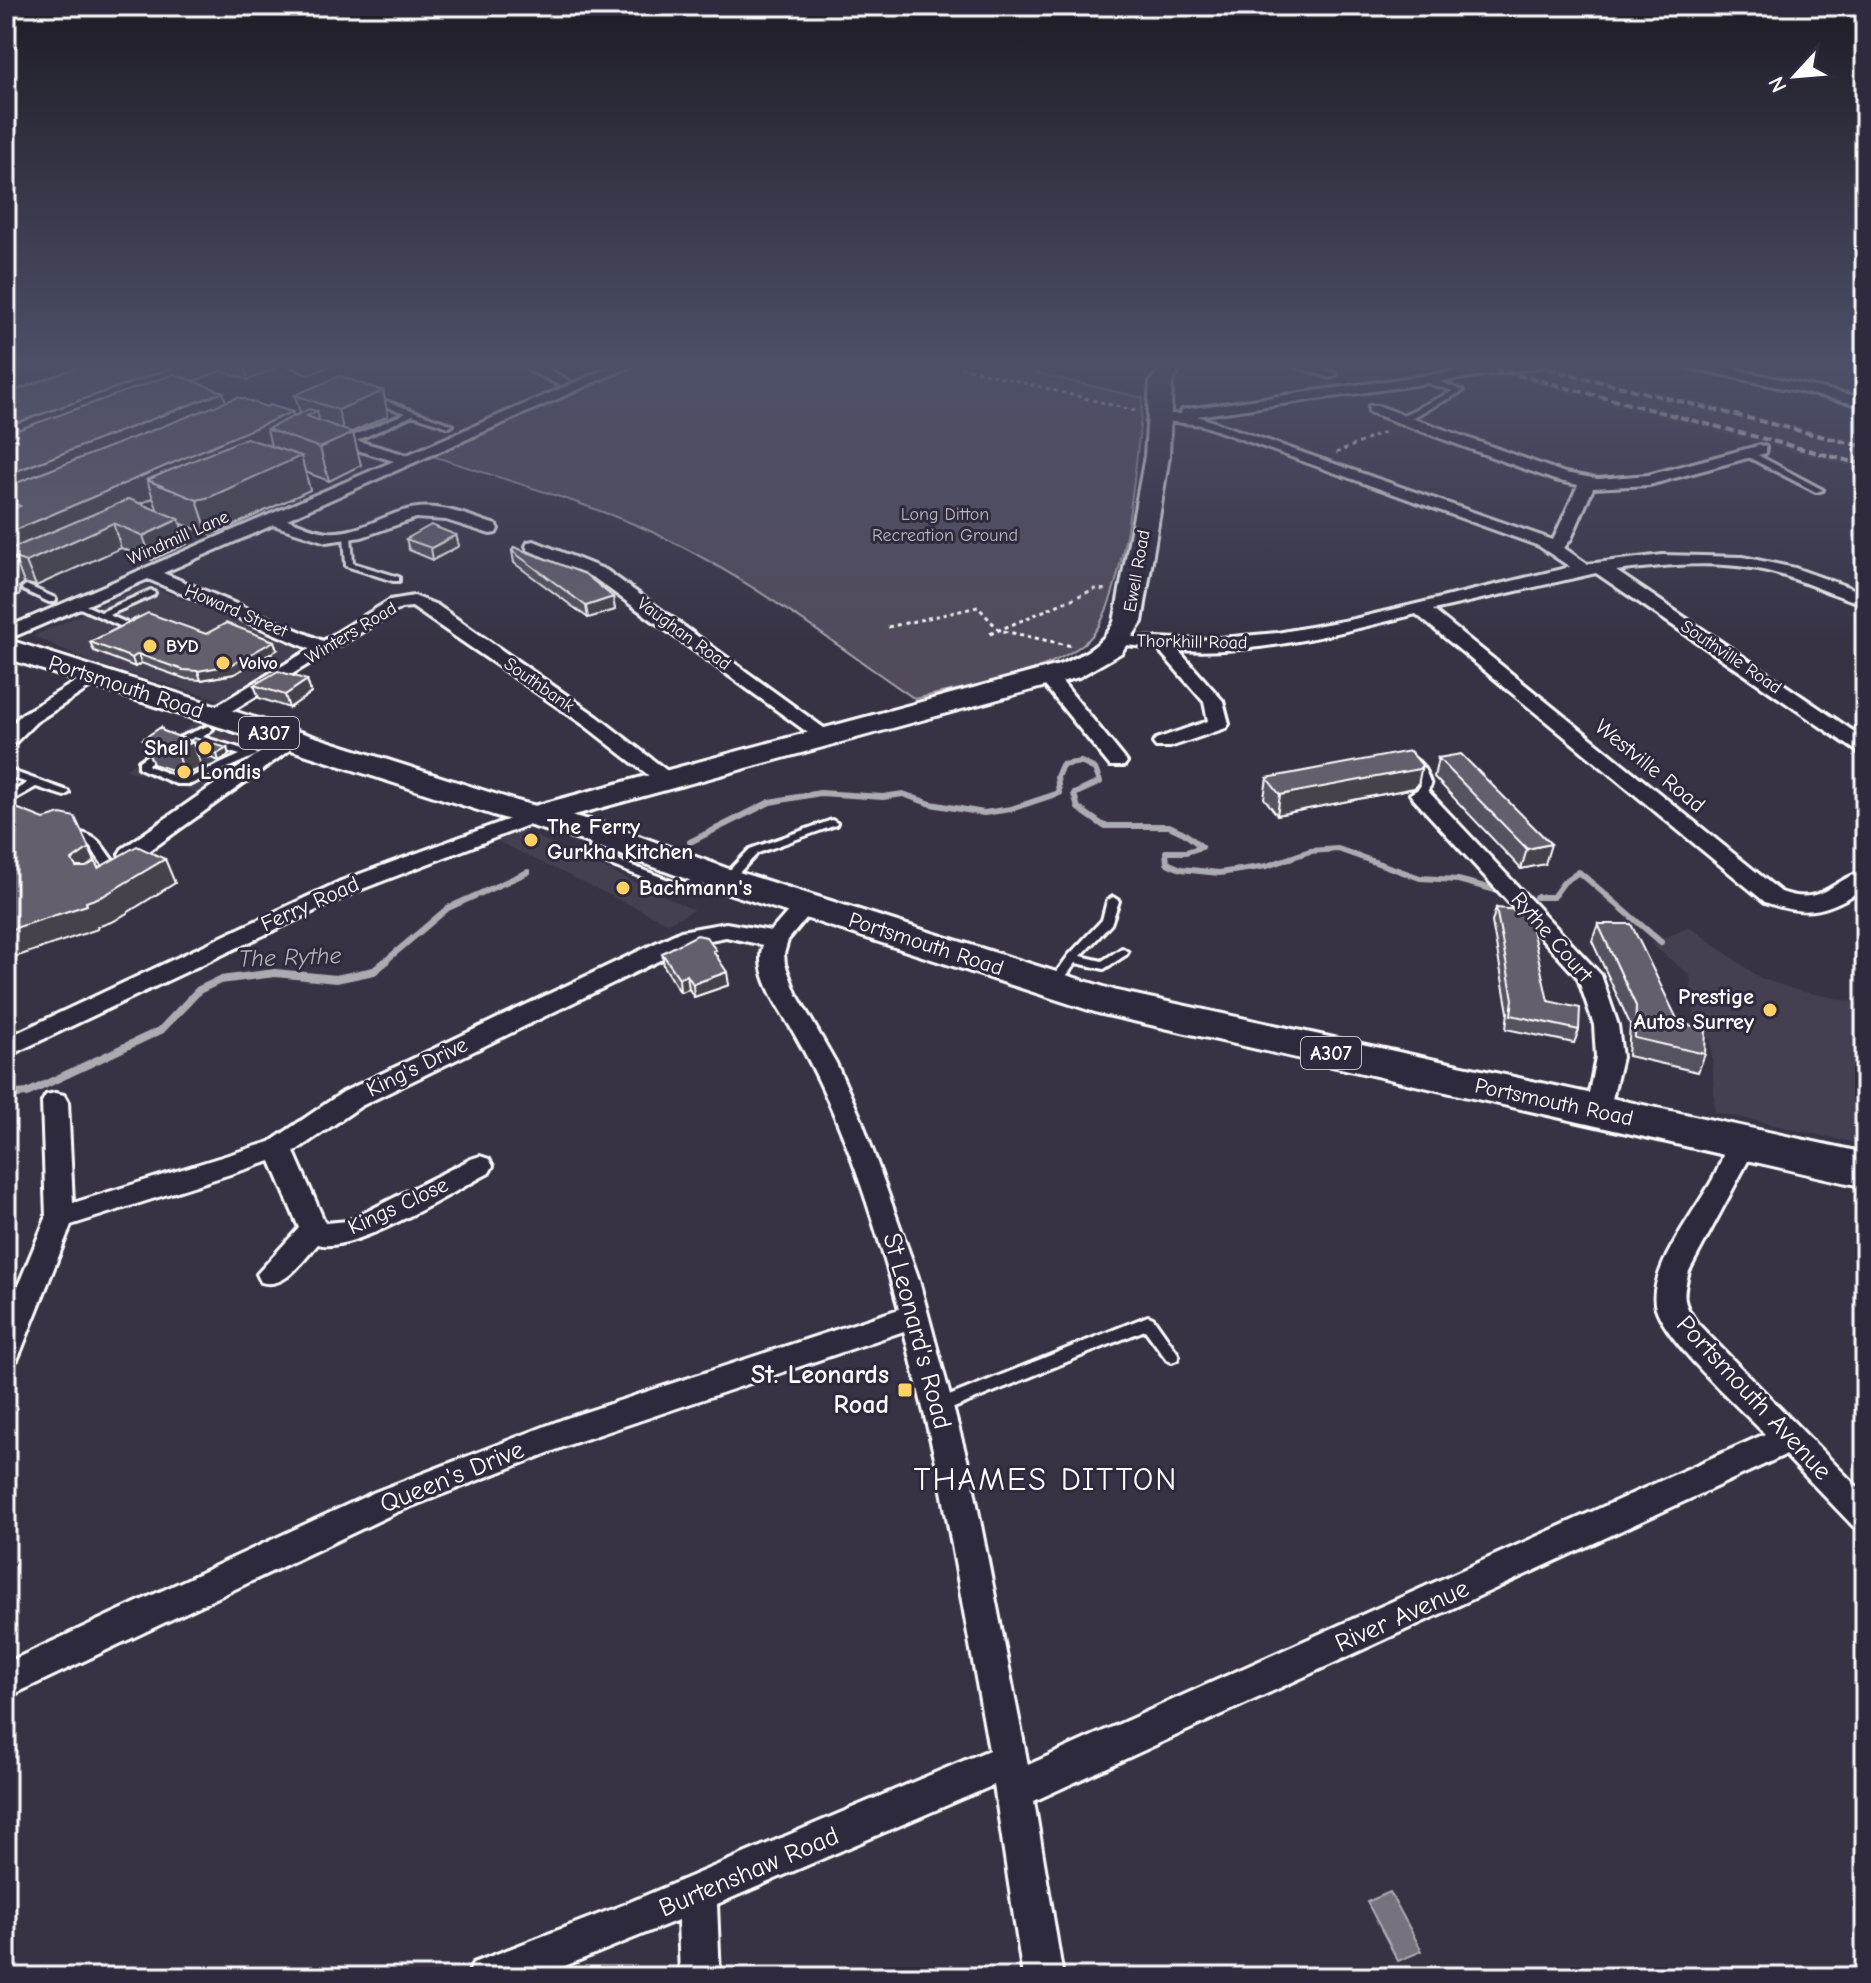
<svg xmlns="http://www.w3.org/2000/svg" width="1871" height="1983" viewBox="0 0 1871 1983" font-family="'Comic Neue',sans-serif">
	<rect width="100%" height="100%" fill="#373345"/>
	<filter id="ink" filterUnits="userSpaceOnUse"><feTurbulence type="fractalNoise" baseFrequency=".0125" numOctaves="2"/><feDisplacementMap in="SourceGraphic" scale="16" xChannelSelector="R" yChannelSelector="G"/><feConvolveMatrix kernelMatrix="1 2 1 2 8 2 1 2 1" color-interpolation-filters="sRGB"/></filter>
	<g filter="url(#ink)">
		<path fill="#444051" d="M1452,363H1541L1865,443V470Z
			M146,585L242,623L308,652L228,702L96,664L34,636Z
			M194,723L271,749L201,794L125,769Z
			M522,830L694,910L668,923L497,841Z
			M1690,927L1760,978L1799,991L1865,1004V1145L1715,1112L1711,1039L1696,1036L1690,975L1651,944Z"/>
		<path fill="#514c5c" stroke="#a8a6ae" stroke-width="2" d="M643,363H993L1143,398C1137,451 1126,606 1088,640C1047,676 967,686 915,699C830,641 736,568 641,527C574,499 502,479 433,456Z"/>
		<path fill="#76737f" stroke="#adabb2" stroke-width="2" d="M1390,1892L1422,1951L1398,1961L1367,1902Z"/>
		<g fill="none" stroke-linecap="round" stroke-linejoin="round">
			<path stroke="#adabb2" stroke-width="6" d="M690,842L770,802L820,793L883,797L903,794L931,804L984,813L1011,809L1059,793L1057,777L1062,765L1081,762L1095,769L1100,782L1074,794L1078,808L1104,826H1169L1184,833L1202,847L1186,852H1166L1167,863L1181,869L1219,873L1267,866L1310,851L1338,849L1420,878L1458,880L1496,890
				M1536,897H1553L1564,882L1579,872L1661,942
				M382,964L448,908L528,872"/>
			<path stroke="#adabb2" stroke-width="8" d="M6,1095L27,1093L161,1030L199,990L220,980L275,973L336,979L374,971L385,962"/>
			<g stroke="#fff" stroke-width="6">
				<path id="lane" d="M1430,380H1436L1463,391L1405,421H1399V417L1453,391L1430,384Z
					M374,399H380L453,425L449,427L413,415L347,445H341V441L406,413L374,403Z
					M1746,452H1752L1823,490L1816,492L1746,456Z
					M344,534L351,536L353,563L399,577V581H393L346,566Z
					M26,585L55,598L56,600L55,602H49L23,590L22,588Z
					M151,590L155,593L154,595L109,615L129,624L139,619L144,622L129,630L71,604L72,602H78L101,612Z
					M208,726L213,729L203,737L256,753L257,755L191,784H176L139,768V761L165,743ZM192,739V740L240,755L189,778L181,779L149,766L148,764L173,747Z
					M1411,757C1423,762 1427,774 1431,785L1424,796L1420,797L1415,794L1421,785L1416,772L1406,760Z
					M12,771L68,791L69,793L64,796L36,787L6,804V796L27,783L8,776L7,774L8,772Z
					M832,820L837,823L836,825L758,853L730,882H722L720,880L750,849Z
					M68,830C105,836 98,845 121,870C117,875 113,876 108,874L106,872L108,870C86,848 100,843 64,835L63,833L64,831Z
					M599,831L604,834L599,853L679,884L710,874L716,877L714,879L679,891L589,857L588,855L594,834Z
					M1113,897L1119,901L1111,924L1081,956L1102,961L1122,948L1128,952L1126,955L1104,969L1076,963L1057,988H1049L1047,985L1069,955L1102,920L1107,901Z
					M1148,1316L1153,1318L1177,1352L1179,1356L1177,1360L1172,1362L1167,1360L1145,1330L944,1412L939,1414L934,1412L931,1407L934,1402Z"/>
			</g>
			<g stroke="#fff" stroke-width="6">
				<path id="street" d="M284,363H333L308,373Z
					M525,363H539L569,381L562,385L557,384L528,370Z
					M620,363H638L287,519C300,524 314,531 328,532C360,535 387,511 418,508C444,505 471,517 496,525L498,529L496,533L490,534L446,520L416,518L362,537L326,542L273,525L163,573L323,641L390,600L414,596L437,605L598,717L675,777L678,781L675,785H661L584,725L412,607L401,608L215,721L208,719L205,715L208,711L310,649L148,579L6,640V628L394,461L320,439V433H330L407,455Z
					M1285,363H1307L1337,374L1330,378Z
					M1513,363H1549L1542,367L1197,416L1553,540L1578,485L1555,480L1369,412V406H1379L1565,473L1598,479L1648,475L1761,445L1766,447V453L1649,485L1593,488L1571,539L1564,548L1587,564L1663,555L1743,557L1795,568L1865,593V604C1833,596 1803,580 1771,572C1721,559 1665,565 1616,571L1865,739V754L1858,752L1596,573L1433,610L1781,892C1823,907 1830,880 1865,871V888C1827,911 1809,918 1765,902L1416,614C1339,633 1258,655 1178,650L1223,701L1229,724L1226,728L1170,747H1156L1153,743L1156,739L1208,721L1204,702L1157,648L1114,644L1111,640L1114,636L1199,640L1277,633L1354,619L1570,567L1539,546L1202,425L1156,420V414H1181L1182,410L1187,409Z
					M1680,363H1706L1865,398V406L1687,367Z
					M534,541L606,570L835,736L825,742L818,740L594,578L528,550L526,546L528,542Z
					M93,671L100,673L102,677L100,681L36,722L13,745L6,747V730L22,714Z
					M1048,671L1055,673L1124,758L1127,762L1124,766H1110L1041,681L1039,677Z
					M291,734L301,740L298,744L138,859H122L119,854L122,849L284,736Z
					M1420,788L1427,790L1601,975L1618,1025L1622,1057L1607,1120L1598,1122L1589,1120L1585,1113L1596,1057L1594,1025L1578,978L1413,798L1410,794Z
					M534,810L541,812L545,816L541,820L357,891L6,1057V1038L341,881Z
					M806,898L814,900L817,905L788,940L784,954L785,964L796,993L836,1063L862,1121L918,1277L971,1474L1028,1765L1765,1434C1737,1405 1668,1344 1656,1308C1645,1272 1699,1207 1715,1175C1722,1162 1724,1148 1731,1135L1740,1132L1749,1135L1753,1142L1749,1159L1689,1271C1682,1297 1682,1302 1697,1323L1865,1495V1532L1854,1527L1785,1455L1034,1801L1063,1977H1023L994,1785L717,1904L720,1977H680L678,1920L538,1977H467L473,1963L623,1905L989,1750L939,1474L904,1331L571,1444L397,1512L6,1698V1663L375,1492L564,1419L899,1309C873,1216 843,1119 795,1035C781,1010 753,974 763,945L726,937L695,943L361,1106L294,1152L325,1223L348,1221L471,1159L480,1156L489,1159L493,1166L489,1173C455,1191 351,1255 318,1244C303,1260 285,1290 261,1282L257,1274L299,1228L271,1161L71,1225L21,1351L17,1360L6,1363V1315L46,1218L42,1102L46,1095L55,1093L64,1095L68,1102L73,1203L270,1142L343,1092L681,931L726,923L771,931L798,900Z"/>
			</g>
			<g stroke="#fff" stroke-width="6">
				<path id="secondary" d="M1164,363H1184L1172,382L1169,456L1142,622L1121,653L1079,677L545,823L534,826L523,823L518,816L523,809L1059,665C1083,655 1102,646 1114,622L1145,456L1150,382Z"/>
			</g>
			<g stroke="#fff" stroke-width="6">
				<path id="primary" d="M6,639L517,801L612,826L726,868L1117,991L1865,1153V1187L1098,1013L700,884L586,842L493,815L6,658Z"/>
			</g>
			<path stroke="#fff" stroke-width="3" stroke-dasharray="4 4" stroke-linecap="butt" d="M945,363L1136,411
				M1336,453L1387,431
				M888,627L978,607L999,630L1072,646
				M990,634L1095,589L1107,590"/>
			<use href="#lane" fill="#2f2a3d" fill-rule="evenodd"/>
			<use href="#street" fill="#2f2a3d" fill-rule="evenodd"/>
			<use href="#secondary" fill="#2f2a3d" fill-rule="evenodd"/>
			<use href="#primary" fill="#2f2a3d" fill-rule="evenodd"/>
			<path stroke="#fff" stroke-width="4" stroke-dasharray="8 4" stroke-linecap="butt" d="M1471,363L1865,465
				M1525,363L1865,447"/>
		</g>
		<path fill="#55525e" stroke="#fff" stroke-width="2" fill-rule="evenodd" d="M89,363H274L276,368L248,380L221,371L194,381L226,402L292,412L293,416L300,413L295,395L383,391L388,416L351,432L361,465L329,481L305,472L310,490L221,531L208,534L180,523L187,544L152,560L121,548L36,586L24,583L19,587L20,594L6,601V394ZM153,498L158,511L140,504Z
			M456,535L459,546L433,560L409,550L406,539Z
			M512,551L613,597L615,610L588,618L514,563Z
			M206,634L277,650L234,674L201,680L186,679L141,663L135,667L94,651L90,642Z
			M307,680L311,693L289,708L259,698L254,685Z
			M163,731L190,741L227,748L229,755L219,761L197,753L202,768L185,774L153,764L143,739Z
			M1438,758L1545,864L1521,869L1434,777Z
			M1267,778L1418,785L1414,788L1277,815L1264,798Z
			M1496,908L1548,1001L1579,1030L1574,1043L1506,1029L1508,1012L1492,922Z
			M1598,924L1705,1054L1698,1072L1628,1056L1630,1024L1592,941Z
			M662,953L717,956L729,985L694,997L689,989L680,992L664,966Z"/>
		<path fill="#45424c" stroke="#fff" stroke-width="2" d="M186,363H219L221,371L24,443L16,423Z
			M244,363H274L276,368L248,380Z
			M383,391L388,416L345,435L338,410Z
			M223,392L230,414L6,500V475Z
			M317,411L325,444L307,416Z
			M292,412L298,434L267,429L271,446L172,490L147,480L153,498L15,559L24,583L19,587L20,594L6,601V571L10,556L6,554V534Z
			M353,433L361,465L329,481L320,448Z
			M301,456L310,490L221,531L208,534L197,500Z
			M179,519L187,544L152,560L143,536Z
			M113,523L121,548L36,586L26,562Z
			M456,535L459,546L433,560L431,548Z
			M613,597L615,610L588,618L586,606Z
			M274,641L277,650L234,674L201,680L198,671Z
			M138,654L141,663L135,667L132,658Z
			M307,680L311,693L289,708L285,695Z
			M193,742L202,768L185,774L176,749Z
			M227,748L229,755L219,761L217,754Z
			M1422,765L1418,785L1414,788L1277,815L1280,795Z
			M1551,844L1545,864L1521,869L1527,849Z
			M89,848L100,872L83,885L72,860Z
			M165,859L175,883L114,921L97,927L98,929L6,960V931L86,902Z
			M727,972L729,985L694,997L693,984Z
			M687,975L689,989L680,992L679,978Z"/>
		<path fill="#635f6d" stroke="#fff" stroke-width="2" d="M89,363H186L16,423L6,419V394Z
			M174,374L223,392L6,475V434Z
			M340,376L383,391L338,410L295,395Z
			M238,397L266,407L270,405L292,412L6,534V512L20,506L6,500V487Z
			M309,409L317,411L307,416L353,433L320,448L267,429Z
			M246,438L301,456L210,497L197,500L147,480Z
			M129,499L179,519L143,536L113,523L26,562L14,558L9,563L10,569L6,571V561L10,556L6,554V551Z
			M431,525L456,535L431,548L406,539Z
			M514,547L585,574L613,597L586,606L512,551Z
			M148,613L206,634L226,623L274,641L231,665L198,671L183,670L138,654L132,658L90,642Z
			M278,671L307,680L285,695L254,685Z
			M161,727L163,731L193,742L176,749L143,739Z
			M194,738L227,748L217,754L194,746L193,742L190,741Z
			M1410,751L1422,765L1419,769L1280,795L1267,778Z
			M1461,754L1551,844L1527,849L1438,758Z
			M6,804L44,819L61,814L75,817L89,848L72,860L76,867H86L95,861L98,868L137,846L165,859L103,896L86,902L87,905L6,931Z
			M1496,908L1528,911L1548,1001L1580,1008L1579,1030L1511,1015L1513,999Z
			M1598,924H1631L1679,1023L1706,1029L1705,1054L1635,1038L1636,1006Z
			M697,935L706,937L716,950L713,951L727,972L693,984L687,975L679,978L662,953Z"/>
	</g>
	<linearGradient id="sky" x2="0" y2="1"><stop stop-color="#1e1c26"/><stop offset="0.57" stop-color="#4d5068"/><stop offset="1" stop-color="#4d5068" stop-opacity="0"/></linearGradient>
	<rect width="1871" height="641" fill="url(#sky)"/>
	<g fill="#ffd166" stroke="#2f2a3d" stroke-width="3">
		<circle cx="150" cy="646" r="8"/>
		<circle cx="223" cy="663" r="8"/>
		<circle cx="205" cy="748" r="8"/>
		<circle cx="184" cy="772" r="8"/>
		<circle cx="531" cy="840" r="8"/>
		<circle cx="623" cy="888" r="8"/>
		<circle cx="1770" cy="1010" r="8"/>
		<rect x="897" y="1382" width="16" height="16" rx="4"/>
	</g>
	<g text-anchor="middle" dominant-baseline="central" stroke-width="6" stroke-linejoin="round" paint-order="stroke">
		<g font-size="18" fill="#b9b7be" stroke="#2f2a3d">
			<text x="945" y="514">Long Ditton<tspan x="945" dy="21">Recreation Ground</tspan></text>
		</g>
		<g font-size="18" fill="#fff" stroke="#2f2a3d">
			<text transform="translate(178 538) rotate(-24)">Windmill Lane</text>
			<text transform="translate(1137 571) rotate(-80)">Ewell Road</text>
			<text transform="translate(236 611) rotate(23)">Howard Street</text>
			<text transform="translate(351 633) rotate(-31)">Winters Road</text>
			<text transform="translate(684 634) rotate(36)">Vaughan Road</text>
			<text transform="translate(1192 642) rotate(1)">Thorkhill Road</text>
			<text transform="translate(1731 657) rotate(34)">Southville Road</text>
			<text transform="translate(539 685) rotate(35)">Southbank</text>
		</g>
		<g font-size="18" font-weight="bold" fill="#fff" stroke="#2f2a3d" text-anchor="start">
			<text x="166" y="646">BYD</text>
			<text x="239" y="663">Volvo</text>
		</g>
		<g fill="#2f2a3d" stroke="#c1bfc5" stroke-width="2">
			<rect x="239" y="717" width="60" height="32" rx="6"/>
			<rect x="1301" y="1037" width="60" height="32" rx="6"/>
		</g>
		<g font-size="20" font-weight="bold" fill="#fff">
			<text x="269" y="733">A307</text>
			<text x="1331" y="1053">A307</text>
		</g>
		<g font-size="22" fill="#fff" stroke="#2f2a3d">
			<text transform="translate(126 687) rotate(18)">Portsmouth Road</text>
			<text transform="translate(1650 766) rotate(39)">Westville Road</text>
			<text transform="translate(310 904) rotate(-24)">Ferry Road</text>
			<text transform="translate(1552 937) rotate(49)">Rythe Court</text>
			<text transform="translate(926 944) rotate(18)">Portsmouth Road</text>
			<text transform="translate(417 1067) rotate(-26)">King's Drive</text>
			<text transform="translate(1554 1102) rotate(12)">Portsmouth Road</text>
			<text transform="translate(398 1206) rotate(-25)">Kings Close</text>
		</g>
		<g font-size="22" font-weight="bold" fill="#fff" stroke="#2f2a3d" text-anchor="start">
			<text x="189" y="748" text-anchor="end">Shell</text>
			<text x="200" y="772">Londis</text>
			<text x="547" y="827">The Ferry<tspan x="547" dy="25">Gurkha Kitchen</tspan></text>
			<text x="639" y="888">Bachmann's</text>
			<text x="1754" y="997" text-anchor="end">Prestige<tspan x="1754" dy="25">Autos Surrey</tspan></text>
		</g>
		<g font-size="24" font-style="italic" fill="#b4b2b9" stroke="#2f2a3d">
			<text transform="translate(290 957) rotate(-2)">The Rythe</text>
		</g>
		<g font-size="26" fill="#fff" stroke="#2f2a3d">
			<text transform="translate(917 1331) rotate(75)">St Leonard's Road</text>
			<text transform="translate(1754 1398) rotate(47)">Portsmouth Avenue</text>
			<text transform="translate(452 1477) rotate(-22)">Queen's Drive</text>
			<text transform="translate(1402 1616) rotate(-24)">River Avenue</text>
			<text transform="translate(749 1872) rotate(-23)">Burtenshaw Road</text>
		</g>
		<g font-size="26" font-weight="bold" fill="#fff" stroke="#2f2a3d" text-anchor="end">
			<text x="889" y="1375">St. Leonards<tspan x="889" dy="30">Road</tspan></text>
		</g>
		<g font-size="32" letter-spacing="2" fill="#fff" stroke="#2f2a3d">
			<text x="1046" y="1479">THAMES DITTON</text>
		</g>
	</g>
	<rect width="1871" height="1983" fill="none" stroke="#2f2a3d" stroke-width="32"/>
	<rect x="16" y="16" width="1839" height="1951" fill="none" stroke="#fff" stroke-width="3" filter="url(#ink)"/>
	<g transform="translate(1795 76) rotate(244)" stroke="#2f2a3d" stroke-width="6" paint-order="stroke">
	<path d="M0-6L14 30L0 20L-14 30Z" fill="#ffffff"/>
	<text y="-12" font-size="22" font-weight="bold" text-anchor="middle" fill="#ffffff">N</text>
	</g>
</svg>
